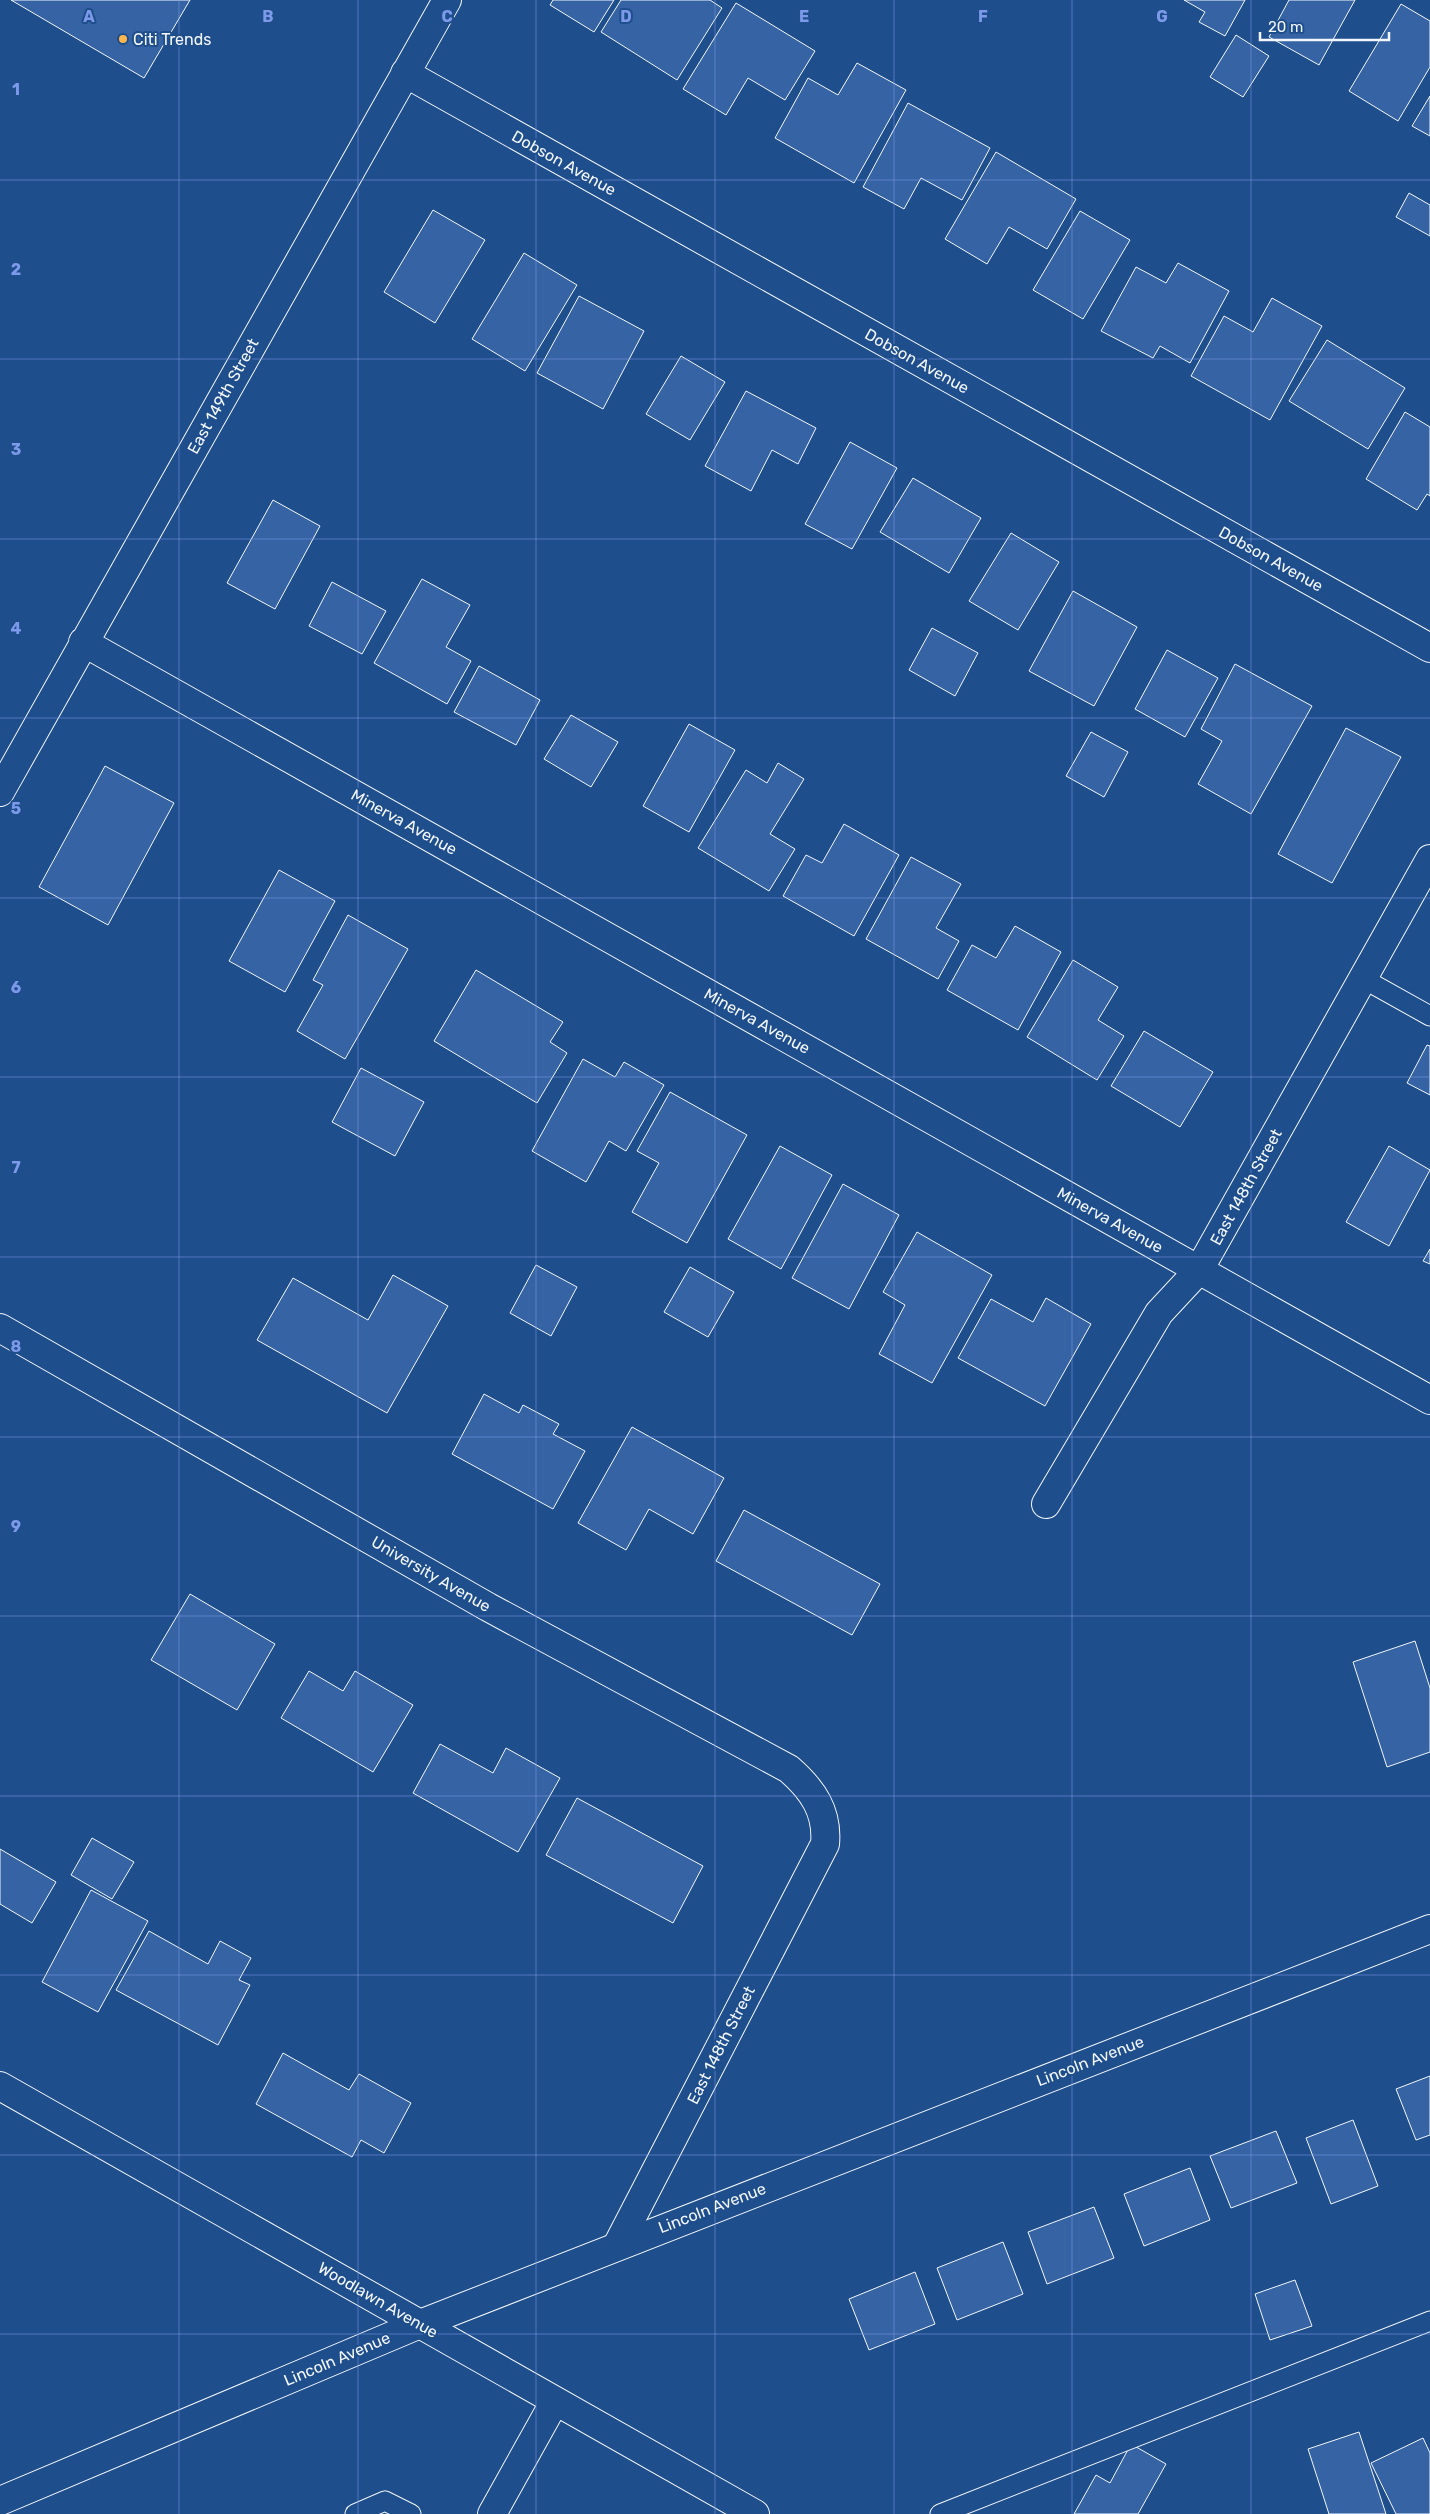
<svg xmlns="http://www.w3.org/2000/svg" width="1430" height="2514" viewBox="0 0 1430 2514" font-family="Rubik,sans-serif">
	<rect width="100%" height="100%" fill="#1f4e8c"/>
	<path fill="#3563a3" stroke="#f2f6ff" d="M11,0H190L144,78Z
		M553,0H614L594,32L550,5Z
		M621,0H710L722,8L677,80L601,32Z
		M1184,0H1245L1225,36L1199,22L1205,12Z
		M1289,0H1355L1319,65L1269,37Z
		M736,3L815,51L785,100L748,78L726,115L683,89Z
		M1401,4L1430,21V67L1398,121L1349,91Z
		M1236,35L1269,56L1243,97L1210,77Z
		M857,63L906,90L854,183L775,138L808,78L838,95Z
		M1430,96V136L1412,126Z
		M908,103L990,148L962,200L921,178L904,209L863,187Z
		M996,152L1076,199L1047,249L1009,227L987,264L945,239Z
		M1409,193L1430,205V236L1396,217Z
		M433,210L485,240L435,323L384,292Z
		M1080,211L1130,240L1083,319L1033,290Z
		M524,253L577,285L525,371L472,339Z
		M1178,263L1229,291L1190,363L1160,346L1153,358L1101,331L1136,267L1166,283Z
		M579,296L644,331L603,409L537,373Z
		M1272,298L1322,326L1270,420L1191,376L1224,316L1253,332Z
		M1327,340L1405,388L1368,449L1289,401Z
		M681,356L725,382L690,440L646,414Z
		M746,391L816,428L798,464L772,450L751,491L705,466Z
		M1405,412L1430,427V496L1427,494L1417,510L1366,479Z
		M850,442L897,468L852,549L805,524Z
		M913,478L981,518L949,573L880,532Z
		M273,500L320,526L275,609L227,583Z
		M1011,533L1059,562L1018,630L969,601Z
		M422,579L470,605L446,647L471,661L447,704L374,663Z
		M332,582L386,611L362,654L309,626Z
		M1073,591L1137,627L1094,706L1029,671Z
		M932,628L978,653L955,696L909,670Z
		M1167,650L1218,678L1185,737L1135,709Z
		M1235,664L1312,706L1251,814L1198,784L1222,741L1201,729Z
		M479,666L540,700L516,745L454,712Z
		M571,715L618,742L591,787L544,759Z
		M689,724L735,750L689,832L643,806Z
		M1346,728L1401,757L1332,883L1278,854Z
		M1091,732L1128,752L1104,797L1066,776Z
		M778,763L804,779L770,834L795,849L769,891L698,848L746,770L767,783Z
		M105,766L174,803L108,925L39,887Z
		M844,824L899,855L854,936L783,896L806,855L822,863Z
		M911,857L961,884L936,928L959,941L938,979L866,939Z
		M279,870L335,901L285,992L229,961Z
		M348,915L408,949L345,1059L297,1031L323,985L313,980Z
		M1015,926L1061,952L1018,1030L947,990L972,945L996,958Z
		M1073,960L1118,987L1098,1020L1124,1036L1097,1080L1027,1037Z
		M476,970L563,1022L550,1042L567,1053L537,1103L434,1041Z
		M1144,1031L1213,1072L1180,1127L1111,1086Z
		M1427,1045L1430,1046V1095L1407,1083Z
		M583,1059L615,1077L624,1062L664,1085L626,1151L609,1141L586,1182L532,1151Z
		M361,1068L424,1102L395,1156L332,1122Z
		M670,1092L747,1135L687,1243L632,1212L659,1163L637,1151Z
		M780,1146L832,1175L781,1269L728,1239Z
		M1389,1146L1430,1170L1389,1246L1346,1222Z
		M843,1184L899,1215L849,1309L792,1278Z
		M917,1232L992,1275L932,1383L879,1354L905,1305L883,1292Z
		M1430,1249V1264L1423,1261Z
		M536,1265L577,1287L551,1336L510,1313Z
		M690,1267L734,1292L708,1337L664,1312Z
		M393,1275L448,1306L387,1413L257,1340L293,1278L368,1320Z
		M1046,1298L1091,1324L1045,1406L958,1358L991,1299L1033,1322Z
		M484,1394L519,1413L523,1405L559,1424L553,1434L585,1451L553,1509L452,1454Z
		M632,1427L724,1478L693,1534L649,1509L626,1550L578,1523Z
		M744,1510L880,1584L852,1635L716,1561Z
		M190,1594L275,1644L237,1710L151,1660Z
		M1415,1641L1430,1688V1752L1387,1767L1353,1662Z
		M309,1671L343,1691L355,1671L413,1705L373,1772L281,1718Z
		M440,1744L493,1773L506,1748L560,1778L518,1852L413,1793Z
		M577,1798L703,1866L673,1923L546,1855Z
		M92,1838L134,1862L112,1899L71,1875Z
		M0,1849L56,1882L32,1923L0,1904Z
		M91,1890L148,1921L98,2012L42,1982Z
		M149,1931L208,1964L220,1941L251,1958L239,1980L250,1985L218,2045L116,1990Z
		M283,2053L349,2090L359,2074L411,2103L384,2153L361,2140L352,2157L256,2104Z
		M1430,2076V2135L1416,2140L1396,2089Z
		M1353,2120L1378,2186L1331,2204L1306,2138Z
		M1276,2131L1297,2183L1231,2208L1210,2156Z
		M1190,2168L1210,2220L1144,2246L1124,2194Z
		M1094,2207L1114,2258L1047,2284L1028,2232Z
		M1003,2242L1023,2294L957,2320L937,2268Z
		M915,2272L935,2324L869,2350L849,2299Z
		M1295,2280L1312,2326L1270,2340L1255,2294Z
		M1359,2432L1386,2514H1329L1308,2449Z
		M1423,2438L1430,2453V2514H1396L1371,2463Z
		M1131,2444L1166,2464L1138,2514H1074L1096,2475L1110,2483Z"/>
	<g fill="none" stroke-linecap="round" stroke-linejoin="round">
		<g stroke="#f2f6ff" stroke-width="21">
			<path id="service" d="M1362,978L1430,1016
				M385,2501L411,2514
				M355,2514L385,2501
				M940,2514L1430,2321"/>
		</g>
		<g stroke="#f2f6ff" stroke-width="30">
			<path id="minor" d="M405,73L1430,648
				M83,642L1430,1400
				M0,792L447,0
				M0,1328L488,1607L789,1769C813,1790 828,1812 825,1844L617,2246
				M1046,1504L1159,1313L1199,1270L1430,859
				M0,2086L755,2514
				M492,2514L555,2401"/>
		</g>
		<g stroke="#f2f6ff" stroke-width="30">
			<path id="tertiary" d="M0,2501L420,2324L1430,1929"/>
		</g>
		<use href="#service" stroke="#1f4e8c" stroke-width="19"/>
		<use href="#minor" stroke="#1f4e8c" stroke-width="28"/>
		<use href="#tertiary" stroke="#1f4e8c" stroke-width="28"/>
	</g>
	<path fill="none" stroke="#7d9aea" stroke-width="1" stroke-opacity="0.55" d="M179,0V2514M358,0V2514M536,0V2514M715,0V2514M894,0V2514M1072,0V2514M1251,0V2514M0,180H1430M0,359H1430M0,539H1430M0,718H1430M0,898H1430M0,1077H1430M0,1257H1430M0,1437H1430M0,1616H1430M0,1796H1430M0,1975H1430M0,2155H1430M0,2334H1430"/>
	<circle fill="#ffb74d" stroke="#1f4e8c" stroke-width="2" cx="123" cy="39" r="5"/>
	<g text-anchor="middle" dominant-baseline="central" stroke-width="4" stroke-linejoin="round" paint-order="stroke">
		<g font-size="16" fill="#f2f6ff" stroke="#1f4e8c" text-anchor="start">
			<text x="133" y="39">Citi Trends</text>
		</g>
		<g font-size="16" fill="#f2f6ff" stroke="#1f4e8c">
			<text transform="translate(564 163) rotate(29)">Dobson Avenue</text>
			<text transform="translate(917 361) rotate(29)">Dobson Avenue</text>
			<text transform="translate(223 396) rotate(-61)">East 149th Street</text>
			<text transform="translate(1271 559) rotate(29)">Dobson Avenue</text>
			<text transform="translate(404 822) rotate(29)">Minerva Avenue</text>
			<text transform="translate(757 1021) rotate(29)">Minerva Avenue</text>
			<text transform="translate(1246 1187) rotate(-61)">East 148th Street</text>
			<text transform="translate(1110 1220) rotate(29)">Minerva Avenue</text>
			<text transform="translate(431 1574) rotate(30)">University Avenue</text>
			<text transform="translate(721 2045) rotate(-63)">East 148th Street</text>
			<text transform="translate(1090 2061) rotate(-21)">Lincoln Avenue</text>
			<text transform="translate(712 2208) rotate(-21)">Lincoln Avenue</text>
			<text transform="translate(378 2300) rotate(30)">Woodlawn Avenue</text>
			<text transform="translate(337 2359) rotate(-23)">Lincoln Avenue</text>
		</g>
	</g>
	<g font-size="16" text-anchor="middle" font-weight="bold" fill="#7d9aea" stroke="#1f4e8c" stroke-width="4" stroke-linejoin="round" paint-order="stroke">
		<text x="89" y="22">A</text>
		<text x="268" y="22">B</text>
		<text x="447" y="22">C</text>
		<text x="626" y="22">D</text>
		<text x="804" y="22">E</text>
		<text x="983" y="22">F</text>
		<text x="1162" y="22">G</text>
		<text x="16" y="95">1</text>
		<text x="16" y="275">2</text>
		<text x="16" y="455">3</text>
		<text x="16" y="634">4</text>
		<text x="16" y="814">5</text>
		<text x="16" y="993">6</text>
		<text x="16" y="1173">7</text>
		<text x="16" y="1352">8</text>
		<text x="16" y="1532">9</text>
	</g>
	<path d="M1260 32v8h129v-8" fill="none" stroke="#f2f6ff" stroke-width="2.5"/>
	<text x="1268" y="32" font-size="15" fill="#f2f6ff" stroke="#1f4e8c" stroke-width="4" paint-order="stroke">20 m</text>
</svg>
